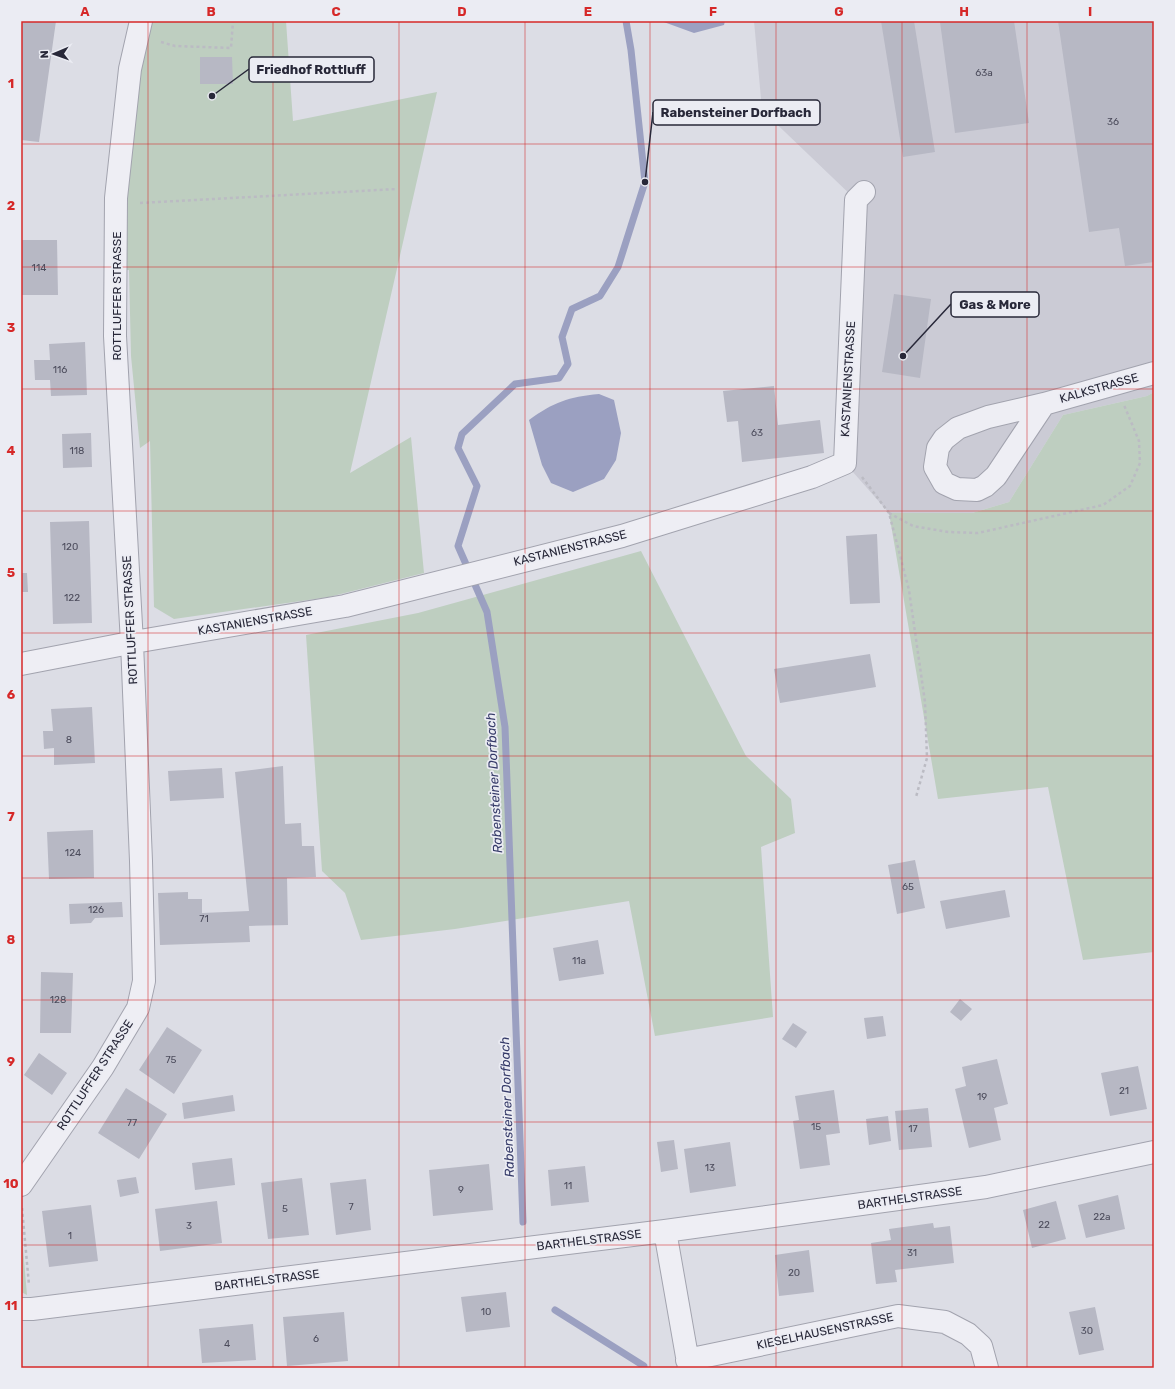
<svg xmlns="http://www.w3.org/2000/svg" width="1175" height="1389" viewBox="0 0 1175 1389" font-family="Rubik,sans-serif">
	<rect width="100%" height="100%" fill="#dcdde5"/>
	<path fill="#cbcbd5" d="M754,21H1154V392L1147,396L1063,415L1009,502L972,513H889L845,463L856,200L762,110Z"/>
	<path fill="#becec0" d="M146,21H286L293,121L437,92L399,260L350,473L411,437L424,573L329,597L174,619L154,607L150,441L140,448L131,356L129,270L113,271Z
		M1154,392V952L1083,960L1048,787L938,799L889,513H972L1009,502L1063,415L1147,396Z
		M641,551L746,756L791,799L795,833L761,847L773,1017L655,1036L629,901L455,929L361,940L345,893L322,871L306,635L418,613Z
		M21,1225L27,1295L21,1292Z"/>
	<path fill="#9ba0c1" d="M661,21H725L724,25L694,33Z
		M599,394L614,400L621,433L616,460L604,479L573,492L551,483L542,465L529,420C554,402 568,397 599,394Z"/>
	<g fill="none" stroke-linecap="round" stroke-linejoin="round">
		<path stroke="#9ba0c1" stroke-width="7" d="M523,1222L505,727L487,612L458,546L477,486L458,448L462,434L515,384L559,378L568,364L562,337L572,309L600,296L618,267L645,182L631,50L626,21
			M555,1310L644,1366V1368"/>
	</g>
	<path fill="#b7b8c4" d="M21,21H56L39,142L21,140Z
		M881,21H914L935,152L903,157Z
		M949,21H1014L1029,123L955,133L940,22Z
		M1058,21H1154V262L1125,266L1119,228L1089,232Z
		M200,57H232L233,84H200Z
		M21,240H57L58,295H21Z
		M894,294L931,299L920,378L882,372Z
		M85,342L87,395L51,396L50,380H35L34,360H50L49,344Z
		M774,386L778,425L820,420L824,453L742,462L738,421L727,422L723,391Z
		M91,433L92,467L63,468L62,434Z
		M89,521L92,623L53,624L50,522Z
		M877,534L880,603L850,604L846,536Z
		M21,573H27L28,592H21Z
		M870,654L876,687L780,703L774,669Z
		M92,707L95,763L54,765V748L44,749L43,731H53L51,709Z
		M283,766L285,824L301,823L302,846H314L316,877L287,878L288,925L249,926L250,942L160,945L158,893L188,892V899H202V913L249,911L235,772Z
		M222,768L224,798L170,801L168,771Z
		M93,830L94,878L49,879L47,832Z
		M915,860L925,908L897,914L888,865Z
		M1005,890L1010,917L946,929L940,901Z
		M122,902L123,917L95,918L91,923L70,924L69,904Z
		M598,940L604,974L559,981L553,948Z
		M41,972L73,973L71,1033H40Z
		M960,999L972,1009L961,1021L950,1012Z
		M883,1016L886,1036L867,1039L864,1018Z
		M793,1023L807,1032L796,1048L782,1039Z
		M167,1027L202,1050L174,1094L139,1070Z
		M39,1053L67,1073L52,1095L24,1075Z
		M997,1059L1008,1104L994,1108L1001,1140L969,1148L955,1089L966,1086L962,1067Z
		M1138,1066L1147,1109L1110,1116L1101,1073Z
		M126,1088L167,1114L139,1159L98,1133Z
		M834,1090L840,1133L826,1135L830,1165L800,1169L793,1121L799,1120L795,1096Z
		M233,1095L235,1111L184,1119L182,1103Z
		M928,1108L932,1147L899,1150L895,1111Z
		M888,1116L891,1141L869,1145L866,1119Z
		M674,1140L678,1169L661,1172L657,1142Z
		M730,1142L736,1186L690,1193L684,1149Z
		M232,1158L235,1185L195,1190L192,1163Z
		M489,1164L493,1210L433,1216L429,1170Z
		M585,1166L589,1202L551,1206L548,1170Z
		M136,1177L139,1193L120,1197L117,1180Z
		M302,1178L309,1235L268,1239L261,1183Z
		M366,1179L371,1230L336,1235L330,1183Z
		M1118,1195L1125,1229L1086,1238L1078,1205Z
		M217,1201L222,1243L160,1251L155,1209Z
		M1056,1201L1066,1239L1032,1248L1023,1210Z
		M91,1205L98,1261L49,1267L42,1211Z
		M933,1223L934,1228L950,1226L954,1263L895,1270L897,1282L876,1284L871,1243L891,1240L889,1229Z
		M809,1250L814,1292L779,1296L775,1255Z
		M506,1292L510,1327L466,1332L461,1297Z
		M1095,1307L1104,1350L1079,1355L1069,1312Z
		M344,1312L348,1361L287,1366L283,1317Z
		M253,1324L256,1360L202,1363L199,1329Z"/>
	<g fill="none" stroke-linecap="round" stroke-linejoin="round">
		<g stroke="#a2a3ae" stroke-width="24">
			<path id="minor" d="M1044,404L996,476L985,486L977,490L957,489L944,483L935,467L938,448L944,439L958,428L988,417L1044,404L1154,373
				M21,664L140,641L345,606L622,536L812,477L845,463L856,200L864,192
				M21,1185L103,1067L138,1008L144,981L141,861L132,643L115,336L116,198L130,69L141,21
				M665,1231L689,1368
				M21,1309H32L665,1231L986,1187L1154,1152
				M687,1360L898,1316L945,1322L968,1334L981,1346L987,1368"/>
		</g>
		<path stroke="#bbbbc3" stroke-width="2.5" stroke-dasharray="3 3" stroke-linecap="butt" d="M161,42L175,46L231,48L233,21
			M140,203L397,189
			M862,477L889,513L909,590L925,702L927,758L916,797
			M889,513L913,526L948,532L978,533L1103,505L1130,486L1140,463L1139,441L1124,405
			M22,1208L29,1285"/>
		<use href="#minor" stroke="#eeeef4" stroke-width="22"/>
	</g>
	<path fill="none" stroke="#d62828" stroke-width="1" stroke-opacity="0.55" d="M148,21V1368M273,21V1368M399,21V1368M525,21V1368M650,21V1368M776,21V1368M902,21V1368M1027,21V1368M21,144H1154M21,267H1154M21,389H1154M21,511H1154M21,633H1154M21,756H1154M21,878H1154M21,1000H1154M21,1122H1154M21,1245H1154"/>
	<g text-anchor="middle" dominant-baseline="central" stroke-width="3.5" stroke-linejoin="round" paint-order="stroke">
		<g font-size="10" fill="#4c4c5c">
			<text x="984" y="73">63a</text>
			<text x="1113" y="122">36</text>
			<text x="39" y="268">114</text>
			<text x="60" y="370">116</text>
			<text x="757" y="433">63</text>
			<text x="77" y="451">118</text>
			<text x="70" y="547">120</text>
			<text x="72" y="598">122</text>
			<text x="69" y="740">8</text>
			<text x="73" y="853">124</text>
			<text x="908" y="887">65</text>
			<text x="96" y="910">126</text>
			<text x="204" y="919">71</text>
			<text x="579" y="961">11a</text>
			<text x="58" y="1000">128</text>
			<text x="171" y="1060">75</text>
			<text x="1124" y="1091">21</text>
			<text x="982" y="1097">19</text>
			<text x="132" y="1123">77</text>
			<text x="816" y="1127">15</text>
			<text x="913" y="1129">17</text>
			<text x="710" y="1168">13</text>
			<text x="568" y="1186">11</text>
			<text x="461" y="1190">9</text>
			<text x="351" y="1207">7</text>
			<text x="285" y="1209">5</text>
			<text x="1102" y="1217">22a</text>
			<text x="1044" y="1225">22</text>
			<text x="189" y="1226">3</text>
			<text x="70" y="1236">1</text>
			<text x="912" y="1253">31</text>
			<text x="794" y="1273">20</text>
			<text x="486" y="1312">10</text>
			<text x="1087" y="1331">30</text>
			<text x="316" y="1339">6</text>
			<text x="227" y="1344">4</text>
		</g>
		<g font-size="12" fill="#282839" stroke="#ebecf3">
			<text transform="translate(117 296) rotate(-90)">ROTTLUFFER STRASSE</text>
			<text transform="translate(848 379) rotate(-87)">KASTANIENSTRASSE</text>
			<text transform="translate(1099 388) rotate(-16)">KALKSTRASSE</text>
			<text transform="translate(570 548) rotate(-14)">KASTANIENSTRASSE</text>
			<text transform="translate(130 620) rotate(-93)">ROTTLUFFER STRASSE</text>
			<text transform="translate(255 621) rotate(-10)">KASTANIENSTRASSE</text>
			<text transform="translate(95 1075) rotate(-57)">ROTTLUFFER STRASSE</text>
			<text transform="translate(910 1198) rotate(-8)">BARTHELSTRASSE</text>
			<text transform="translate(589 1240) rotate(-7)">BARTHELSTRASSE</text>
			<text transform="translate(267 1280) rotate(-7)">BARTHELSTRASSE</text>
			<text transform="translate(825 1331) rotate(-12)">KIESELHAUSENSTRASSE</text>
		</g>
		<g font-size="13" font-style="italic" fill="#363b69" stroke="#ebecf3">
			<text transform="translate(494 783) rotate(-93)">Rabensteiner Dorfbach</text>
			<text transform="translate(507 1107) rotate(-92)">Rabensteiner Dorfbach</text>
		</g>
	</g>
	<path fill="none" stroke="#282839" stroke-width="1.5" d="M212 96L249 69M645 182L653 112M903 356L951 304"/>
	<g fill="#282839" stroke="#ebecf3" stroke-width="1.5">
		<circle cx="212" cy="96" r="4"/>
		<circle cx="645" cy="182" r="4"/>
		<circle cx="903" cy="356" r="4"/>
	</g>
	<g fill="#ebecf3" stroke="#282839" stroke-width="1.5">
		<rect x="249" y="57" width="125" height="25" rx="4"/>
		<rect x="653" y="100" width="167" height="25" rx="4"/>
		<rect x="951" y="292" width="88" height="25" rx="4"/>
	</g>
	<g font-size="13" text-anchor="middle" font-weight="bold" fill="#282839">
		<text x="311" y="74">Friedhof Rottluff</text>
		<text x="736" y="117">Rabensteiner Dorfbach</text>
		<text x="995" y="309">Gas &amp; More</text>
	</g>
	<rect width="1175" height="1389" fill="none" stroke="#ebecf3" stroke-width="44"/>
	<g transform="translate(54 54) rotate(268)" stroke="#ebecf3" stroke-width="3" paint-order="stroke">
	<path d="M0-3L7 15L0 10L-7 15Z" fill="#282839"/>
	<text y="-6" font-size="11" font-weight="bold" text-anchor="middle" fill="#282839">N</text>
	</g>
	<rect x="22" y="22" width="1131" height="1345" fill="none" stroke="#d62828" stroke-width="1.5"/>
	<g font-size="13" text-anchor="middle" font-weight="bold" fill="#d62828">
		<text x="85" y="16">A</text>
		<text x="211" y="16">B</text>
		<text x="336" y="16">C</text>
		<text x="462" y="16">D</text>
		<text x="588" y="16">E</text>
		<text x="713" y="16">F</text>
		<text x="839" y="16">G</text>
		<text x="964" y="16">H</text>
		<text x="1090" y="16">I</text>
		<text x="11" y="88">1</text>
		<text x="11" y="210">2</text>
		<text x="11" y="332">3</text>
		<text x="11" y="455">4</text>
		<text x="11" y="577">5</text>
		<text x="11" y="699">6</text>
		<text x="11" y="821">7</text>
		<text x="11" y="944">8</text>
		<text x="11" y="1066">9</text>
		<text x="11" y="1188">10</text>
		<text x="11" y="1310">11</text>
	</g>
</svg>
